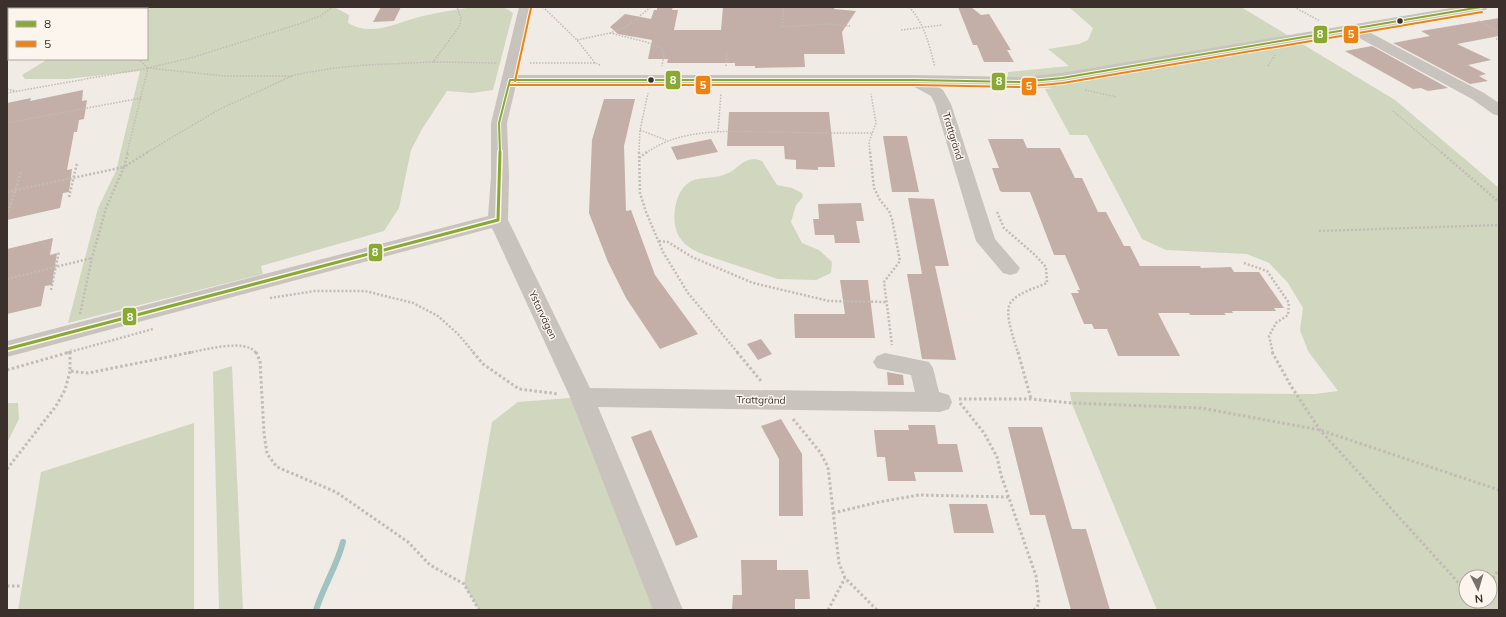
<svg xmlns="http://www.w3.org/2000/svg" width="1506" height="617" viewBox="0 0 1506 617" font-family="Mulish,sans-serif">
	<rect width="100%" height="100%" fill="#f0ebe5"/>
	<path fill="#d1d6bf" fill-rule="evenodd" d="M7,7H334L349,15L348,23C371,37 397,23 419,17C435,13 491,2 505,8C508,9 510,11 513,13L493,90L472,93L447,91L422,129L411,150L399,208L384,231L261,266L263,274L68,323L98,208L116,171L140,71L67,79H25L22,75L48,59H147V9H9V38H7Z
		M1069,7H1241L1395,100L1499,188V610H1157L1072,404L1070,392L1315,394L1338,391L1308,351L1300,330L1303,308L1288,283L1269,263L1247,254L1166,250L1142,239L1087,135H1070L1045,89L1054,88H1007L1008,72L1069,66L1048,49L1079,44L1088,40L1093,28ZM1466,577H1490V601H1466Z
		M755,159L762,161L777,185L792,188L802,193L803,197L796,205L791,222L802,243L819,250L832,262L831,273L816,280L778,279L702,254C693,250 685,246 680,238C670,224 674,194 687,184C698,175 713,180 726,174C739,169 740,160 755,159Z
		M232,366L243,610H219L213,372Z
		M582,397L668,610H479L464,584L492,422L518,402Z
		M7,403H18L19,419L7,443Z
		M194,423V610H18L41,472Z"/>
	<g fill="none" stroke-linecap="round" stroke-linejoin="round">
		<path stroke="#a1c2c1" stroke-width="6" d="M316,610C323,587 337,566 343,542"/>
	</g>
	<path fill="#c3afa7" d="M381,7H401L394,21L373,22Z
		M657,7H673L672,10H678L674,30H721L723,7H835L834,9L856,11L842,32L845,54H804L805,67L755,68V66H735V63H667L668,59H648L652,40L618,34L610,27L625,14L651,19L654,10H657Z
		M958,7H971L981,15L989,14L1011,50H1007L1014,62H984L977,45H973Z
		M1499,18V36L1457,44L1491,60L1468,65L1486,74L1479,76L1488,81L1470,84L1393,43L1430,36L1421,31Z
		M1372,46L1448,88L1428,91L1421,88L1413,89L1345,51Z
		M83,90L82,101L87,100L84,119L79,120L77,132H74L67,170L72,169L69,192L63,193L60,208L7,220V103L31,98L30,101Z
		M604,99H635L624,146L626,211L631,210L655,275L698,334L660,349L626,298L608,262L589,213L592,140Z
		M729,112H829L835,167H818V170L796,169V160L785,159L784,146H727Z
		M883,136H907L919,192H892Z
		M711,139L718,152L677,160L671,147Z
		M988,139H1023L1027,148H1060L1075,178H1082L1098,212H1106L1124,246H1130L1140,266H1200L1201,268L1231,267L1234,272H1259L1284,308H1274L1276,311H1232L1233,313H1224L1226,315H1190L1189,313H1158L1180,356H1118L1107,329H1094L1092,324H1084L1071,293H1079L1077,290H1080L1065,255H1054L1030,192H1002L1000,191L992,168H999Z
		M908,198L934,199L949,266H935L956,360L922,359L907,274H922Z
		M861,203L864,221H856L860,243H835L834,235H815L813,219H819L818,204Z
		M53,238L50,255L57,253L52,285L45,286L41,306L7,314V249Z
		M840,280H868L875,338H795L794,314H845Z
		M761,339L772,354L758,360L747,344Z
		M887,372L903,375L904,385H888Z
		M781,419L802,454L803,516H779V459L761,426Z
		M908,425H935L938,444H957L963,472H914L916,481H888L885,457H877L874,430H909Z
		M1008,427H1042L1072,529H1086L1110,610H1071L1045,515H1030Z
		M651,430L698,537L676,546L631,437Z
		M949,504H987L994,533H954Z
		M741,560H777V570H808L810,599H795V610H732L733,595H742Z"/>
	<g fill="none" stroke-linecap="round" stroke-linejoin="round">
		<path stroke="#c2bbb6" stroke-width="1.5" stroke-dasharray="1.5 1.5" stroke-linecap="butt" d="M31,7L41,9
			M543,7L577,40L595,63
			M909,7C925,24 929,45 935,67
			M1294,7L1320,21
			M1478,21L1499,31
			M782,26L784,7
			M780,27L829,24L850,26
			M901,30L942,25
			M610,33L646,42L662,48L664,55L662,66
			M1496,39H1499
			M577,40L610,33L626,27L651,7
			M138,59L148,68
			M434,62L497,63
			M530,63H595L600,65
			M726,66L727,53
			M1268,66L1275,55
			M292,76H225L148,68L194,57L302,23L320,16L333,7
			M7,89L16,91
			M1085,90L1117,97
			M7,93L148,68
			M1393,111L1442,153
			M7,123L141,98
			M640,130L666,140
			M718,132L721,93
			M127,153L148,68
			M146,153L218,110L294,75L334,68L365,65L433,62L459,27L461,18L457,7
			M639,153L640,130L648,93
			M646,153C683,126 734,132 777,132C809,133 840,133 872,133
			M870,153L869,142L876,123L871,94"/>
		<path stroke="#c2bbb6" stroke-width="2.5" stroke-dasharray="2 2" stroke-linecap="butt" d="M639,152L640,193L646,212L663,252L688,293L738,353
			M870,152L874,188L880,200L889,211L892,219L900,261L884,282L892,345
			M1441,152L1499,202
			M639,158L647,152
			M7,192L124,167L128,152
			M69,197L77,163
			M997,212L1004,228L1035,255L1046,267L1047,283C1036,288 1019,292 1011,302C1003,312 1015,342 1018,353
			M7,216L21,172
			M1319,231L1499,225
			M659,241L668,242L692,257L753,283L829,301L886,302
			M1244,263L1267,271L1289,303L1288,315L1276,323L1269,336L1273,353
			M7,279L92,258
			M51,290L59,251
			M270,298L315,291H365L413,303L438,316L458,334L474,353
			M80,314L92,258L106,208L124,167L148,152
			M66,353L153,329
			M69,353L71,349
			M188,353C204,350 246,338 256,353"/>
		<path stroke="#c2bbb6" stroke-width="3" stroke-dasharray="2.5 2.5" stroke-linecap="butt" d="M70,352V371L88,373L193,352
			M256,352L260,361L264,433L267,454L277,467L336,492L408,542L430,565L464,584L479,610
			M473,352L483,364L519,389L559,394
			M737,352L761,381
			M1018,352L1031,399
			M1272,352L1291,386L1320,430L1466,591
			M7,370L70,352
			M959,399H1031L1072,403L1201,408L1320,430L1499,490
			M960,403L984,433L997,457L1001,475L1036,576L1039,604L1034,610
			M793,419L820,452L828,467L839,563L845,578L877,610
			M7,469L56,406L65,390L70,371
			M833,513L879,502L919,495L1009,497
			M1490,582L1499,569
			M7,586H22
			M828,610L845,578
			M1475,610L1477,601"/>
		<path fill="#c9c3be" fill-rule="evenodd" d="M519,7H533L518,75H914L1021,77L1062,73L1457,7H1488L1486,10L1481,11L1367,31L1484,93L1499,103V116L1493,114L1472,99L1350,33L1062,83L1021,87L935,85L943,90L951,104L995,239L1020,268L1017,273L1010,275L1003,273L976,241L935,104L931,96L911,85H516L507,123L509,177L508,220L590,388L915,392L911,375L877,368L873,362L877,356L885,353L929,362L933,368L939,392L949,395L952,402L949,409L940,412L598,407L683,610H653L570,397L492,228L7,357V341L488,216L491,177V123Z"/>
		<g stroke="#fbf5ee" stroke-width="4">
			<path id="bus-1-far1" d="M510,80H914L1021,82L1062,78L1481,7
				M500,153L499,123L510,80"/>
		</g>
		<g stroke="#fbf5ee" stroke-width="6">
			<path id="bus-1" d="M498,220L500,152
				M7,349L498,220"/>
		</g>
		<g stroke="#fbf5ee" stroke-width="4">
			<path id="bus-2" d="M515,81L531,8
				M510,85H914L1021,87L1063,83L1482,12"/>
		</g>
		<use href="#bus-1-far1" stroke="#88aa32" stroke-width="2"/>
		<use href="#bus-1" stroke="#88aa32" stroke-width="3"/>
		<use href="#bus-2" stroke="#ed8313" stroke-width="2"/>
	</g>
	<g fill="#3b302b" stroke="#fbf5ee" stroke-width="1.5">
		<circle cx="1400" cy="21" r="3.5"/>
		<circle cx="651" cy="80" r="3.5"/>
	</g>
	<g text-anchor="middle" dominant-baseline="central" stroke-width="3" stroke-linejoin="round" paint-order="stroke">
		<g font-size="10" fill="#3b302b" stroke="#fbf5ee">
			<text transform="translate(953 136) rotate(73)">Trattgränd</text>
			<text transform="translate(543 315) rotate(65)">Ystarvägen</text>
			<text transform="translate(761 400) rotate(1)">Trattgränd</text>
		</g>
	</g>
	<g stroke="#fbf5ee" stroke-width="1.5">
		<rect x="1313" y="25" width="15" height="19" rx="4" fill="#88aa32"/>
		<rect x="1343" y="25" width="16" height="19" rx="4" fill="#ed8313"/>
		<rect x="665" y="70" width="16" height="20" rx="4" fill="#88aa32"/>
		<rect x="991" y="72" width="15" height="19" rx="4" fill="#88aa32"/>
		<rect x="695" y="75" width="16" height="20" rx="4" fill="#ed8313"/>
		<rect x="1021" y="77" width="16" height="19" rx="4" fill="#ed8313"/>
		<rect x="368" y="243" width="15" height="19" rx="4" fill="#88aa32"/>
		<rect x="122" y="307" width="15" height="19" rx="4" fill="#88aa32"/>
	</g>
	<g font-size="11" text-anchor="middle" font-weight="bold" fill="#fff">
		<text x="1320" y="38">8</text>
		<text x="1351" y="38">5</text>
		<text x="673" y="84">8</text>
		<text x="999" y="85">8</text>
		<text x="703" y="89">5</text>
		<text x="1029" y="90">5</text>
		<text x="375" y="256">8</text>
		<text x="130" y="321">8</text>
	</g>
	<rect width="1506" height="617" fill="none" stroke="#3b302b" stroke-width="16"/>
	<rect x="8" y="8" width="140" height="52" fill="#fbf5ee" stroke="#aea6a0"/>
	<rect x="16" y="21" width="20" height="6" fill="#88aa32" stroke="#aea6a0"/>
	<text x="44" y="28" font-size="12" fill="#3b302b">8</text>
	<rect x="16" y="41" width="20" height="6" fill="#ed8313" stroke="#aea6a0"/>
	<text x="44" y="48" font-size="12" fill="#3b302b">5</text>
	<g transform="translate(1478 589) rotate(175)"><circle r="19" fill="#fbf5ee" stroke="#aea6a0"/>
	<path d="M0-3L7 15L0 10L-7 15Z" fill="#7a716c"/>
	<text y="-6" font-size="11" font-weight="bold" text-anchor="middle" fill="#3b302b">N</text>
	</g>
</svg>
